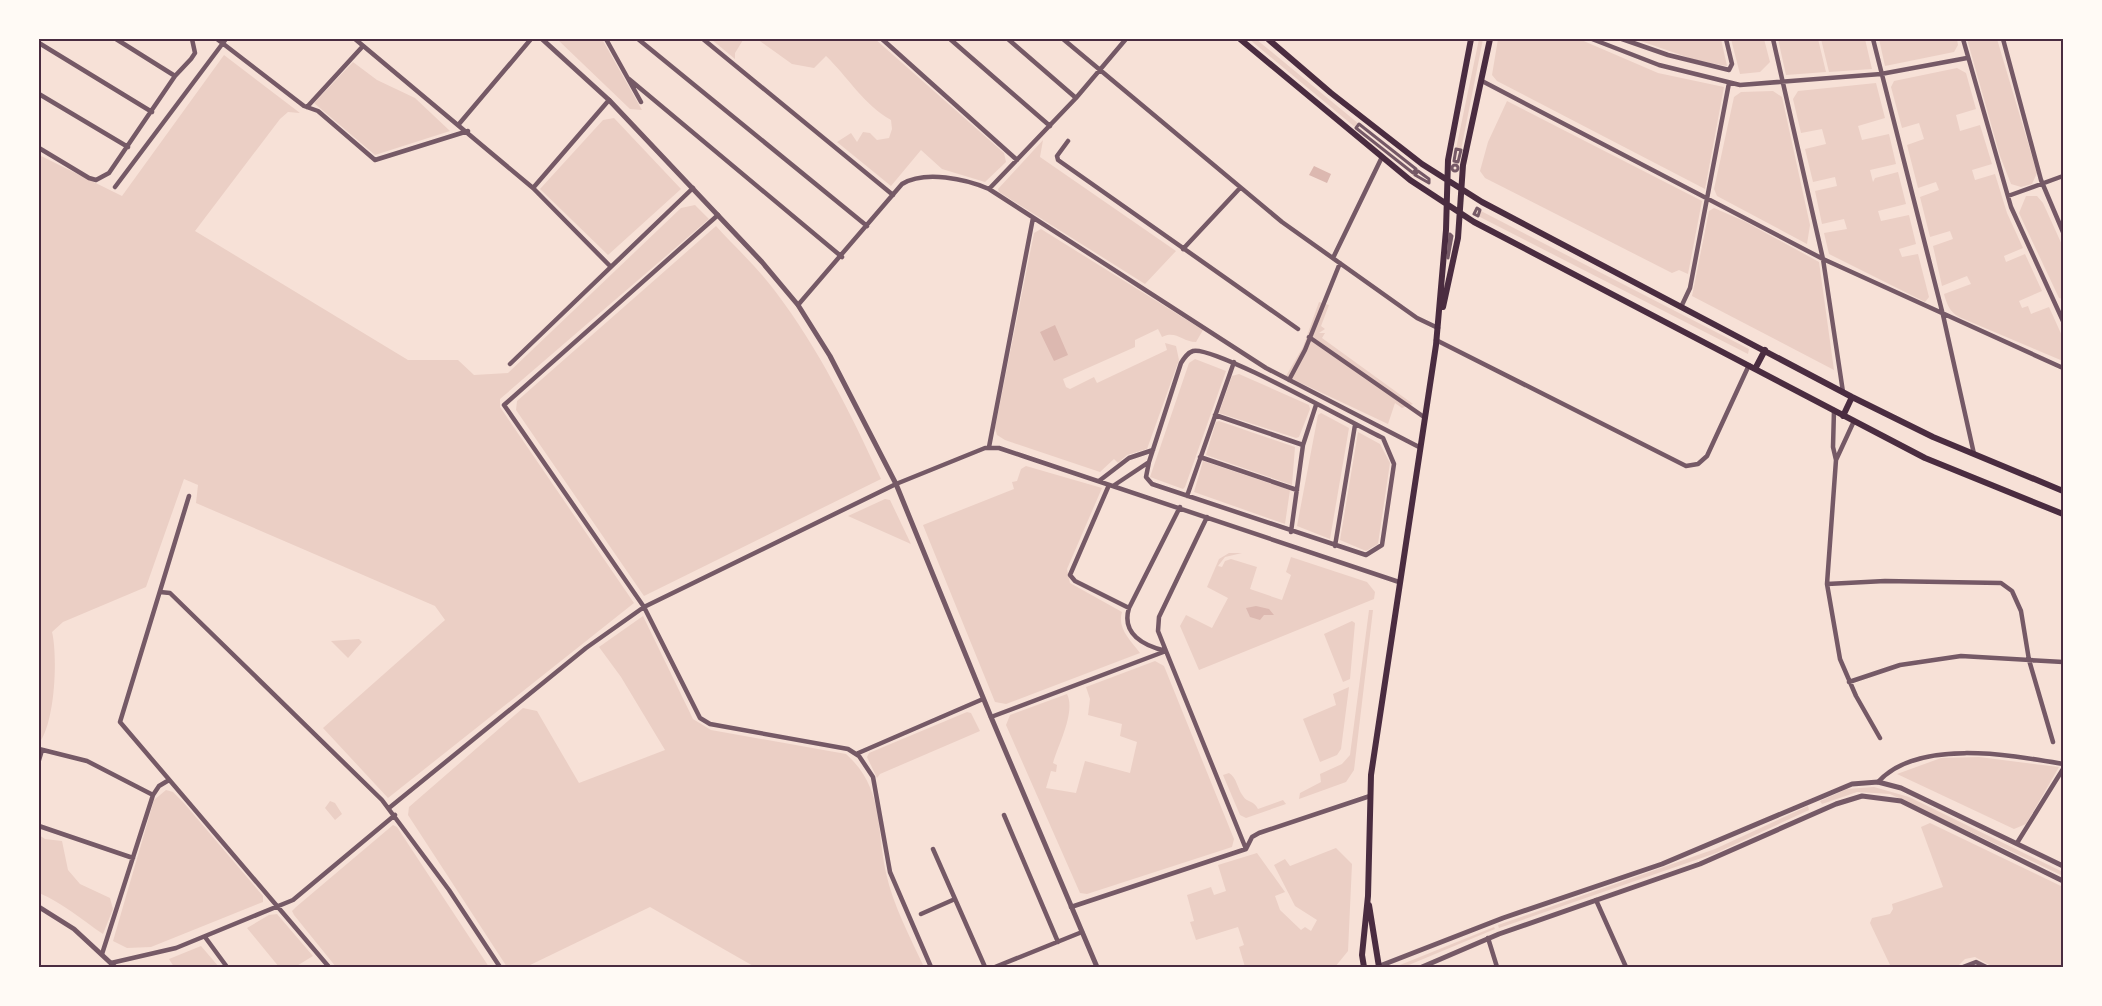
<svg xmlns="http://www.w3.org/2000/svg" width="2102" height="1006" viewBox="0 0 2102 1006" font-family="'DM Sans',sans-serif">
	<rect width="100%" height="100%" fill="#f7e1d7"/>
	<path fill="#ebcfc5" d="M557,39H602L642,110L630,109Z
		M711,39H742L743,40L735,53V59Z
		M757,39H875L1004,153L1006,162L985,182L942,169L921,150L891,186L837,142L851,133L857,142L863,132L870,133L877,140L889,138L892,129L891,120C864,105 847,76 826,56L814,68L792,64Z
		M1249,39H1256L1359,124L1356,128Z
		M1479,39H1483L1461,150L1456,149Z
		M1498,39H1579L1658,73L1724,87L1705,189L1497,81L1492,75Z
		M1635,39H1721L1727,66L1698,61Z
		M1731,39H1764L1770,62L1760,72L1740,74Z
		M1778,39H1818L1826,72L1786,75Z
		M1821,39H1865L1872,69L1829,72Z
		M1879,39H1957L1958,45L1954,52L1885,66Z
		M1967,39H1997L2037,173L2032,184L2021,187L2011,184L2000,156Z
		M224,55L300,113L288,112L280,119L195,231L408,360H458L474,375L508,373L681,208L695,205L709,219L500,399V407L634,603L388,798L323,728L445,620L435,606L196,503L198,485L184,479L146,587L63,622L52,632C58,657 55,723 39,743V155L122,196Z
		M353,62L377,80L415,98L450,131L375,155L314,103Z
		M1957,68L1966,73L1976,109L1956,115L1960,131L1980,125L1992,164L1972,170L1975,180L1995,174L2007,213L2023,248L2004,256L2006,262L2025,254L2042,291L2019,301L2022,308L2028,306L2031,314L2049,307L2063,338V361L1959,317C1950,312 1947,305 1944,294L1971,284L1967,276L1942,286L1933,246L1953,239L1950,231L1930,237L1920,197L1939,190L1936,182L1918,188L1907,145L1924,139L1919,123L1902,128L1891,87L1894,81Z
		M1876,83L1885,118L1858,126L1862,140L1889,134L1896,164L1870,170L1873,182L1875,178L1898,172L1906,204L1878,211L1881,221L1909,215L1916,244L1899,249L1902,257L1918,254L1929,297L1925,302L1829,254L1824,233L1847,229L1844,219L1822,224L1815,191L1837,186L1835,177L1813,182L1805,149L1826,144L1822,129L1801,133L1793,99L1798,91Z
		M1773,91L1782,97L1810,225L1807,244L1717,196L1714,189L1734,97L1741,92Z
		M1507,101L1702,201L1688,274L1679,270L1672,273L1485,178L1480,171L1488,142Z
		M614,118L681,189L608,255L540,189L603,120Z
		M1043,140L1040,157L1176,251L1145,284L999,192L998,189Z
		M2026,196H2037L2043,203L2063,247V299L2059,298L2019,213Z
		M1714,208L1744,221L1819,262L1834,370L1692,296L1709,211Z
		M1481,211L1749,349L1748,354L1478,216Z
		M716,226C736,248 758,268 775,291C819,349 851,414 881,479L644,596L516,410L517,401Z
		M1041,229L1203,330L1196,342C1182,342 1176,330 1162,337L1158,329L1135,340V347L1063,379L1066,387L1070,389L1094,377L1097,383L1167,350L1165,343L1176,346L1179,360L1147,449L1127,455L1118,463L1114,459L1100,472L1005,440L997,435L995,428L1034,233Z
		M1319,302L1329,305L1321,326L1325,329L1319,333H1325L1322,338L1413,404L1402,408L1395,403L1388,424L1286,376L1303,347Z
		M1195,359L1226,371L1185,487L1183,489L1150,477L1189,363Z
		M1239,374L1309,405L1310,409L1299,437L1296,438L1219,413L1232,376Z
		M1321,413L1349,428L1330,539L1297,526L1318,415Z
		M1219,421L1295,447L1292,485L1206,455L1216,422Z
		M1358,432L1380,444L1390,463L1378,544L1366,551L1340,540Z
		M1203,461L1290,490L1285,524L1194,492Z
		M1026,466L1102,488L1067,569L1070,583L1122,612C1117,628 1130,640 1140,653L1006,704L995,702L923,525L1014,489L1012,482L1017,481L1021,469Z
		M885,499L890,500L911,544L848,516Z
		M1229,553H1242L1225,557L1218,566L1222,567L1225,561L1231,559L1257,567L1250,589L1282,600L1291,575L1286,572L1291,557L1367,582L1375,592L1374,599L1199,670L1180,626L1186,615L1212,628L1228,598L1207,587L1219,559Z
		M1369,610H1373L1354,770L1346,782L1299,799L1300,793L1321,782L1320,774L1342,764L1350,755Z
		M643,616L693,719L711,730L846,754C884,788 876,827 886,873C893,905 910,937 924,967L772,965L755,967L650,907L526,967H507L408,815L409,807L523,708L537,711L579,783L665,750L621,677L599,647Z
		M1352,621L1355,623L1350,679L1343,682L1324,634Z
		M359,639L362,642L348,658L331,641Z
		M1155,661L1164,666L1234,839L1232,847L1087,894L1080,893L1006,725L1010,715L1067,694C1076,712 1058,745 1053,763L1057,765L1056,772L1051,771L1046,788L1076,793L1085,761L1130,773L1137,742L1120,736L1122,724L1088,715L1090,699L1086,687Z
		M1349,687L1341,749L1337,755L1320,762L1303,719L1336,705L1333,694Z
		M967,712L971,713L980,731L880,774L877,778L867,757L869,753Z
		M1979,757L2059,767L2026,824L2014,829L1897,774L1941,758Z
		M1229,773C1237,778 1237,788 1243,796C1247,803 1254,800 1258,809L1283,800L1286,804L1246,818L1240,815L1223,775Z
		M1874,787L1909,797L2063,872V876L1890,794L1857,792L1822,804L1820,801L1847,789Z
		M166,790L173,792L183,802L263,896V902L151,947L127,948L113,941L154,800Z
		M330,801L335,803L342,814L335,820L325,808Z
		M1808,806L1809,810L1716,853L1499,928L1498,925L1715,849Z
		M1930,823L2063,887V967H1993L1975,957L1965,959L1957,967H1891L1870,923L1872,918L1890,914L1893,909L1892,904L1943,887L1921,827Z
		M393,825L397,827L489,967H336L294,915L292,911L296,907Z
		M39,835L45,839L62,841L68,870L80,884L110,898L113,909L103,934C82,920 63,903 39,893Z
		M1336,848L1352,864L1348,951L1335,967H1245L1239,947L1244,945L1238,927L1196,940L1190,922L1194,921L1187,895L1211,887L1214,895L1226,891L1218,865L1257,853L1285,892L1275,896L1280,910L1301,930L1305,927L1311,931L1317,920L1295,906L1274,865L1285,859L1290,866Z
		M277,914L313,956L295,967H279L247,928L269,915Z
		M1494,927L1495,929L1404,967L1400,965Z
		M201,946L219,967H174L169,959Z"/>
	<path fill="#dcb8b0" d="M1314,166L1331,174L1327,183L1309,175Z
		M1055,325L1068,355L1054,361L1040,332Z
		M1256,606L1269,609L1274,615H1264L1260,620L1250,617L1246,608Z"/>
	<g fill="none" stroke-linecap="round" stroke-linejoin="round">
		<path stroke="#755966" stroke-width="3" d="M1359,124L1416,169L1413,173L1356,128Z
			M1456,149L1461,150L1458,162L1454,161Z
			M1452 168a3 3 0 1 1 6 0a3 3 0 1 1-6 0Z
			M1418,171L1429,179V183L1415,175Z
			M1477,208L1480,210L1478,216L1474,214Z
			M1450,234L1452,236L1448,258Z"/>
		<path stroke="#755966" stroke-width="4.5" d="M116,39L175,76
			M217,39L304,106L318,111L375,160L468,131
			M355,39L533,188L611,267
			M606,39L641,102
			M638,39L867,226
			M703,39L893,195
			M882,39L1017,160
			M950,39L1050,126
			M1008,39L1076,98
			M1063,39L1282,222L1417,318L1438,328
			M1592,39L1659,65L1740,85L1881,74L1967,58
			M1622,39L1668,55L1729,70L1732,64L1726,39
			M1773,39L1823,259L1843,392
			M1873,39L1943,315L1974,454
			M1963,39L2011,207L2063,321
			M2003,39L2041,180L2063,232
			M39,43L152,112
			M629,79L842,257
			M1482,81L1823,259L2063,368
			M39,94L128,147
			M307,107L363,46
			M459,124L531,39
			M1068,141L1057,156L1058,160L1298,329
			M39,148L89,178L96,180L109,173L175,76L191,59L195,53L192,39
			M115,187L226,39
			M533,188L609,100
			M989,189L1076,98L1126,39
			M2008,196L2063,176
			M718,215L504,405L644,607L700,718L710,724L848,749L859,756L873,777L890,872L931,967
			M1183,249L1240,188
			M1333,258L1382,157
			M798,305L902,184C925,170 966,179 989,189L1266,368L1419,447
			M1682,305L1690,288L1729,83
			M1309,337L1424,417
			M1436,340L1686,466L1698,464L1707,456L1749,365
			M510,364L693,188
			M1289,380L1305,350L1340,263
			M1834,410L1833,447L1836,460
			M1215,415L1303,445
			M1854,421L1836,460L1827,584L1840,659L1856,696L1880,738
			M989,447L1033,218
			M1200,457L1297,490
			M1099,481L1129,458L1153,450
			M1109,485L1070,575L1075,581L1129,608
			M1113,486L1149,462L1181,363C1184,358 1187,353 1193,351C1213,345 1355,425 1383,438L1394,464L1382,545L1366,555L1152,484L1146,477L1149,462
			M189,496L120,722L329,967
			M1187,496L1234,362
			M1180,507L1129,608C1121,634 1144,646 1166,651L1246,849
			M1291,532L1303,445L1316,405
			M1335,546L1355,425
			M1827,584L1885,581L2001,583L2012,591L2021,611L2029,660L2053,742
			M160,592L170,593L382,800L449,890L500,967
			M1849,682L1900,665L1961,656L2063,662
			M991,717L1166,651L1158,631L1159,617L1207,517
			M39,749L87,761L153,795
			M856,754L983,699
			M39,760L42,750
			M1878,782C1918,738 2011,755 2063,764
			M389,808L586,648L644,607L896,484L985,448H999L1023,456L1399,582
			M1004,815L1058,942
			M39,826L133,858
			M2017,843L2063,769
			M933,849L985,967
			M1596,900L1626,967
			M1071,907L1246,849L1252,837L1259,833L1370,796
			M921,914L955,899
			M205,937L227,967
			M1488,938L1497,967
			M102,954L153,795L159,786L169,780
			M111,963L176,948L293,900L395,815
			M995,967L1082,932
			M1963,967L1976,962L1986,967"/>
		<path stroke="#755966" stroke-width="5" d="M542,39L609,100L762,262L798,305L830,356L896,484L991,717L1097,967
			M39,907L74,929L115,967
			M1377,967L1503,918L1662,864L1852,784L1878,782L1901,788L2063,866
			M1422,967L1499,934L1700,864L1836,804L1862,796L1901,801L2063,881"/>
		<path stroke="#4a2c40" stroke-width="6" d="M1240,39L1410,180L1474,222L1925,458L2063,514
			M1268,39L1331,93L1422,164L1482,202L1852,397L1933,437L2063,491
			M1443,307L1458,238L1463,165L1490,39
			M1755,369L1765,350
			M1843,416L1852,397
			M1369,905L1379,967
			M1364,967L1362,955L1368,896L1371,775L1436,345L1446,230L1448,160L1471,39"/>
	</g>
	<rect width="2102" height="1006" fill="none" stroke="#fffaf5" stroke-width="81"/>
	<rect x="40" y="40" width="2022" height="926" fill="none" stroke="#4a2c40" stroke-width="2"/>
</svg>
